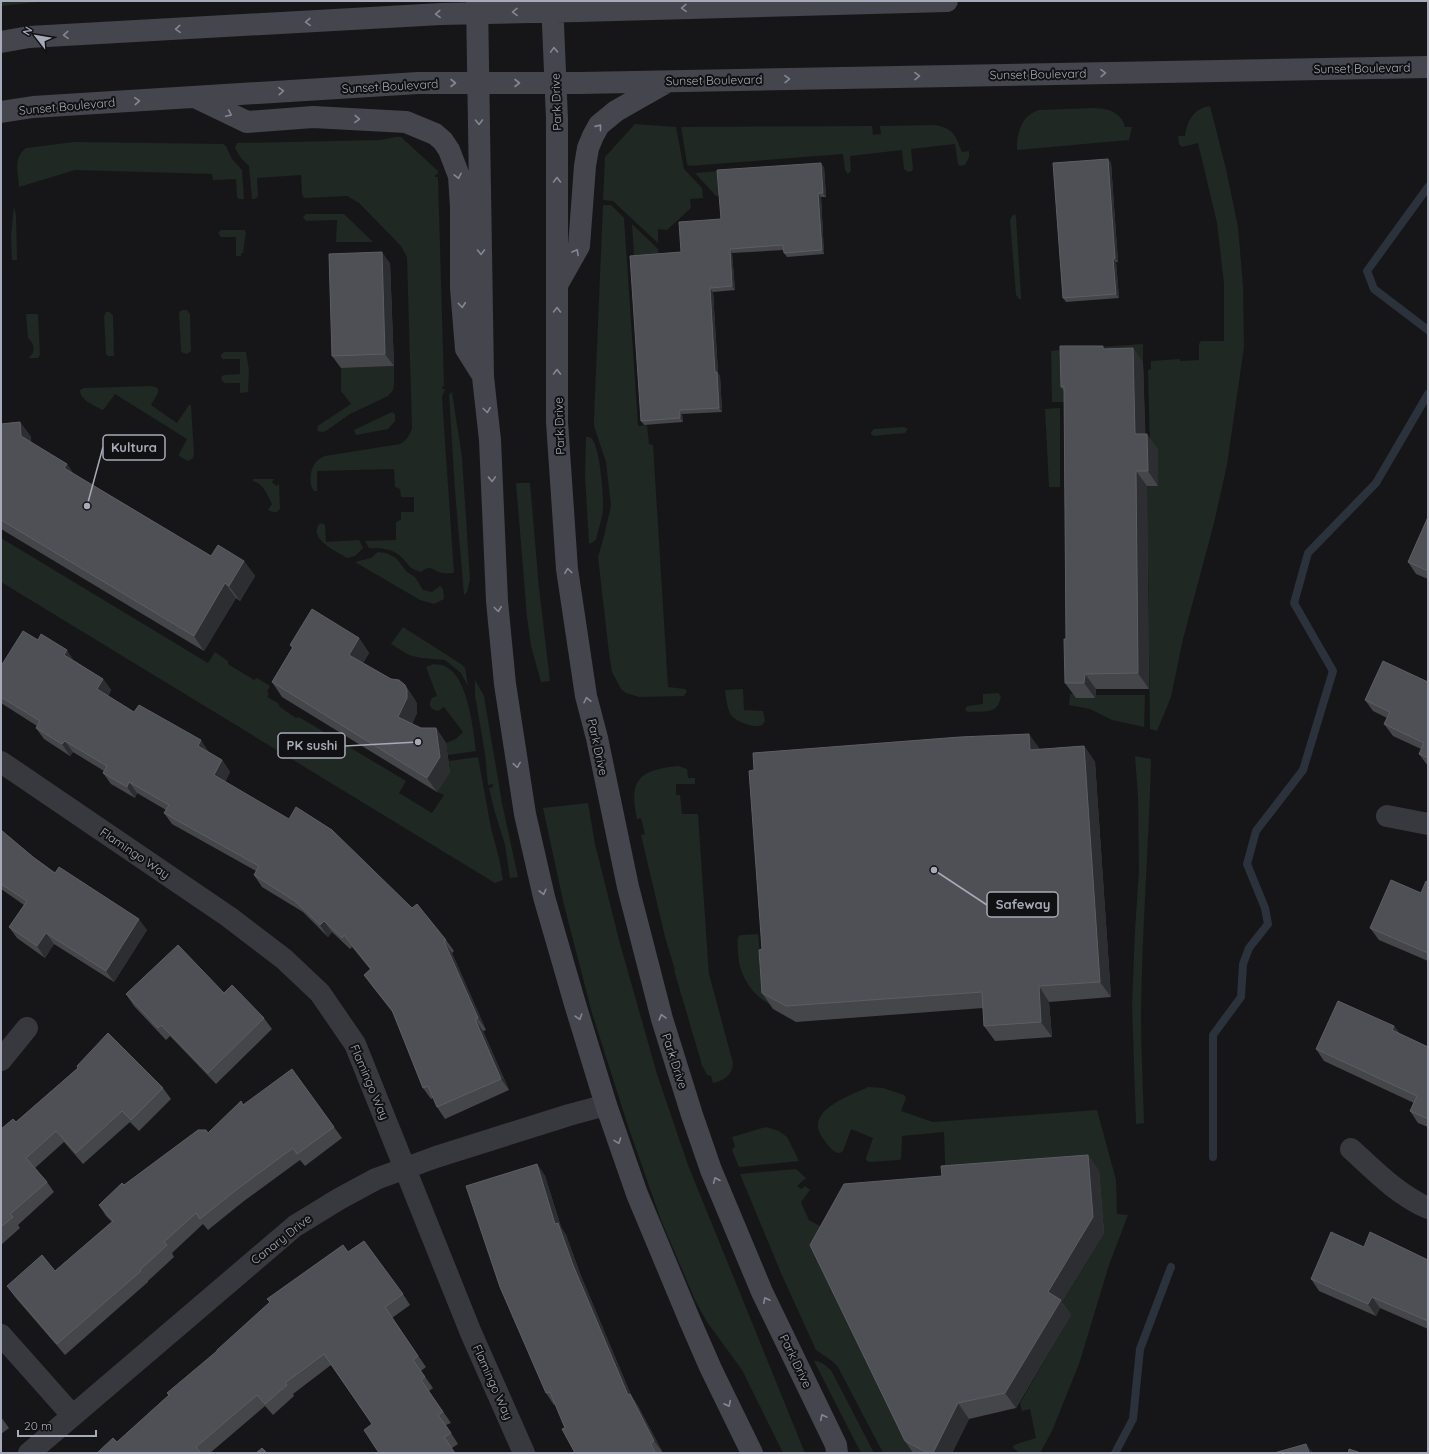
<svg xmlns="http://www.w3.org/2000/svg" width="1429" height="1454" viewBox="0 0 1429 1454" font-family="Quicksand,sans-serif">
	<rect width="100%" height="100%" fill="#161618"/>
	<path fill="#1f2822" d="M1,1H47L1,6Z
		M1210,106L1226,169L1238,227L1243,286L1244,347L1227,465L1214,523L1183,639L1171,697L1157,731L1150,729L1147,486H1158L1150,449L1148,370L1151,369V361L1180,359V361L1199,360V344L1201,341H1224V284L1217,223L1198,143L1182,147L1179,144L1178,136H1185C1187,121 1194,108 1210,106Z
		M1092,108C1106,108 1121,111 1125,127H1132L1129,140L1017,150C1017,132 1021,116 1039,110Z
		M635,124L676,127L684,169L702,188L703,198L690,199L691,208L667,230L658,229V243L613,201L603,200L605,157Z
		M934,125C954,128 955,135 962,152L969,151V157L965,165L960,166L958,164L955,144L911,149L913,169L912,171L908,172L904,169L902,150L850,156L851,171L848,174L845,170L843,154L689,166L687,164L681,127L872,126L873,135L881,134L880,126Z
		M396,137H401L438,171V174L435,175V177H438L444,386L442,387V389H445L442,397L454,573C451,573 447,574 443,573C434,572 431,563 421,572C407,568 409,563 399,555C390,548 379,548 369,548L365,541L396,540V523L398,521L401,520V512H414V497H401L400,489L395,487L394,469L317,471V491H314C308,484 310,467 317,461C319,459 322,457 325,456L400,444C407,440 410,435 412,428L407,257L401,246L359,203L347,196L304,198L302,194L301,175L257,178L258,196L255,199H252L249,166L241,158L235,148L237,143L380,140Z
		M74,142L223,144L226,146L232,159L242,170L244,199H239L237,197L236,179L213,180L212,174L75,170L19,187C18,172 13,158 26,148Z
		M719,171L722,195L716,196L695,173Z
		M603,205H611L624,218L638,424L639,426L647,425L649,444L653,445L668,687L685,689L687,691L684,696L639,697L626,693L621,689L612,672L609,653L598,557L604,536L611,506L606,462L594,426V418Z
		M14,206L16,215L17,260H12L11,235Z
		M306,214H344L373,242H336L337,220L306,221L303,217Z
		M1015,214L1016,217L1021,296V299H1019L1016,295L1010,220L1012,216Z
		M632,224L658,249L659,256H634Z
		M221,230H245V232H246L243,253H241V256H236V237H221L218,233Z
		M183,310H187L190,314L191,351L187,354L183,353L181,351L179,312Z
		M106,312H109L113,315L114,356H108L106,354L104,316Z
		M26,314H37L38,315L40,355L38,358H28C36,353 35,344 28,338Z
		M1143,344V363L1114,364L1084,348Z
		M1081,348L1071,402H1052L1051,351Z
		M224,352H246L249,370L248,392L240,393V383H225L222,381L221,377L224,375L240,374V359H223L221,357V355Z
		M394,366V384L393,390L388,396L350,414L326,431L322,432L318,431L317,428L319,425L351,404L341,391V368Z
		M151,386L156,387L158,389V393L151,405L177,423L189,405H191L194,455L193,458L188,461L179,456V454L187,439L115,394L104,409L102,410C94,405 80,400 80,390L84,388Z
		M452,392L462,457L470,580L467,592L464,595L455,491L449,395Z
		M1060,408V487H1049L1045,409Z
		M392,412L395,414V421L388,429L356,435L354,430Z
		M904,427L908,429L905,433L874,436L871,434V432L874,429Z
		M586,437C589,437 590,437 592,439C600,448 604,497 603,509C602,520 598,530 596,540L593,542L589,544L585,474Z
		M253,479H274L272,482L276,486L279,484L280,509L277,512H273L268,510L272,504C267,495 264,484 253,481Z
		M516,483H530L539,588L550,681L541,682L531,646L527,617Z
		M320,523L323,524L325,525L326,542L359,540L363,548L355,556L347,558C336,551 307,539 320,523Z
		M1,538L208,663L215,652L228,661V664L254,680L257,678L270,686L267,692L269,693L267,697L278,703L280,707L296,718L299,717L406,781L399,793L432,813L444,795L437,792L450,772L449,761L478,757L491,828L499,858L503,880L495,883L1,582Z
		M378,552L386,553L396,558L407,572L415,577L423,590L432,592L440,586L443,589L444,599L434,604L420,600L355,562L371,558Z
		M403,627L461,664L465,668L468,686L461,673L445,660L421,658L409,655L391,644Z
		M434,664C437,665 441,664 444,666C468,675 473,728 476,751L448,755L446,743L456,739L463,732L444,707L438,711C430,710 428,704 432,698L437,696L426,667Z
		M475,680L484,696L502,803L518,877L510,878L505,845L494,809L489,788L493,787V784L488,785L485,754L475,695Z
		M743,689L744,710L763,711L765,721L762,725C756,727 752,726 746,724C727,718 728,709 725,691L726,690Z
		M998,693L1001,696C998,715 984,711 968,712L965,710L967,706L983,704V694Z
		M1070,694H1075L1076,698H1095V695H1145L1144,727L1112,720L1090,709L1069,705Z
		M1135,756L1151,759C1149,844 1142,929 1141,1014C1141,1050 1143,1087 1144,1123L1136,1124L1132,1005L1135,930L1139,871L1138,797Z
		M678,766L687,769L688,778H695V784H676V795H680L682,814H698L708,961L709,974L733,1063C733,1074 724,1081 713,1083L711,1076L707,1075L702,1065L674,970H675L665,937L641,835L645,834L641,818L637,819C628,779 640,770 678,766Z
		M588,803L595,844L619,940L657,1074L688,1165L805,1453H783L742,1370L707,1322L695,1300L661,1220L629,1129L592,1013L564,905L543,808Z
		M758,934L760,956L773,1006C752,996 739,976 738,953C738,948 737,942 738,937L741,935Z
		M868,1087L883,1088L904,1095L906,1098L901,1111L933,1122L1097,1110L1116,1180L1117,1214L1128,1215L1109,1265L1079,1364L1052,1431L1040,1453H1020L1013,1448L1014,1445L1036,1438L1030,1409L1022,1411L1020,1403L1071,1315L1059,1308L1104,1233L946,1192L944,1132L902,1136L901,1159L899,1160L869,1162L866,1160V1158L873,1138L851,1129L843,1151L840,1153C833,1153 828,1145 824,1140C801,1111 850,1096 868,1087Z
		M766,1127L779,1131L787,1137L799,1161L739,1167L732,1150L735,1146L732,1137Z
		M796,1169L806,1178L797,1186L801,1189L805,1186L810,1190L801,1202L809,1220L827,1230L914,1453H883L838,1367L832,1361L816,1350L781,1273L740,1174Z
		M814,1361C820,1360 826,1366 831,1370L874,1453H861Z"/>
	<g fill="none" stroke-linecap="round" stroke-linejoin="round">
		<path stroke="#2b323c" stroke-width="8" d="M1428,187L1367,271L1374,289L1428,330
			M1213,1157V1035L1241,997L1243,964L1249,948L1268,924L1265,908L1247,864L1256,831L1303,770L1333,671L1294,603L1308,553L1376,483L1428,394
			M1115,1453L1133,1419L1140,1349L1171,1267"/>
		<path stroke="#38383f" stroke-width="22" d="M1,762L229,917L284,959L320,993L355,1044L471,1333L524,1453
			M1387,816L1428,824
			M1,1060L27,1028
			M1351,1149C1375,1171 1398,1195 1428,1208
			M1,1335L72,1415
			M29,1453L295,1226L339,1199L376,1179L436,1157L569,1115L606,1105"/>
		<path stroke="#44454d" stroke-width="22" d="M477,1L483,377L490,440L497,601L505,684L525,814L544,897L575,1004L606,1105L637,1194L690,1321L711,1369L752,1453
			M552,1L557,119V422L567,569L586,696L597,738L628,887L662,1019L692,1115L711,1170L762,1292L836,1445L837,1453
			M1,42L29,37L441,14L579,11L947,1
			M195,97L247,122L313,117L406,122L435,134L443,141L449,150L459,176L461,207V288L466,349L483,376
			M1,112L33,107L418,83H580L1428,67
			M557,285L579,246L585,166L588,148L593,136L599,125L616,111L667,82"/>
	</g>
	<path fill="#44464a" d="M1108,159L1111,163L1118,262H1116L1119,298L1066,302L1063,298Z
		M824,167L826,197H821L824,254L787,257L784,253V250L732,253L735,290L713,292L718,373L720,376L722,412L682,414L683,422L644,425L641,421L681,252Z
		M390,263L394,366L341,368L332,356Z
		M1133,348L1143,363L1145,434L1158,449V486H1147L1149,689H1096L1095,698H1076L1065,683L1066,639L1064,391L1061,387L1105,349Z
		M20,422L31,437V443L67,464L73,473L211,556L244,561L255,576L240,601L236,598L204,651L1,529V424Z
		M1428,517V579L1416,574L1408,562Z
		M359,638L369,653L363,663L391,679L405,685L415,700L417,704V713L412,724L421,728H436L446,743L450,772L437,792L282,697L272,682L292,648L290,645Z
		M38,640L75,661L103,679L111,690L108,696L134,712L209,752L222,760L230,772L225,782L412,908L446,940L454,951L452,953L486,1030L483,1031L509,1090L445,1119L437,1107L433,1098L431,1099L423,1088L393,1013L372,986L364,975L370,969L352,947L350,949L332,932L328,937L303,912L262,887L254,875L256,871L172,824L164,813L166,810L137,793L135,798L111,784L103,773L104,771L73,752L70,756L44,739L36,728L37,726L1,703V666Z
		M1428,682V766L1419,754L1421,749L1393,736L1384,724L1387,718L1373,711L1365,700Z
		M1084,746L1095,762L1111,997L1049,1002L1052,1037L995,1041L984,1026L983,1008L796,1022L773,1009L762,993L1040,749Z
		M1,830L33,857L55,873L147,930L114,982L54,944L45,958L17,938L9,927L24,905L1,889Z
		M1428,882V961L1379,940L1370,928L1421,893Z
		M224,993L264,1018L272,1029L216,1084L170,1036L166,1040L134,1006L126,994Z
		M1394,1026L1400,1034L1428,1047V1127L1418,1123L1410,1111L1414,1103L1324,1061L1316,1049Z
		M77,1066L163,1088L171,1099L139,1131L130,1122L83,1164L64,1142L35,1168L47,1182L54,1192L18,1225L20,1228L1,1245V1129L16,1122L78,1068Z
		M243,1105L334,1127L342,1138L305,1166L300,1160L244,1201L208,1230L203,1224L172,1253L174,1257L148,1281V1282L65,1355L15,1297L7,1286L55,1271L112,1222L106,1216L99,1205L124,1185L208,1133Z
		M537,1164L545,1176L561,1227L566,1235L581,1276L631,1395L638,1406L663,1453H575L565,1428L555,1404L554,1405L546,1393Z
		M1099,1170L1104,1233L1062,1302L1071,1315L1016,1408L969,1419L952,1453H913L905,1441Z
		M1364,1247L1428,1260V1329L1380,1308L1376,1316L1319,1291L1311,1279Z
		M348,1252L403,1294L410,1305L392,1318L426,1367L421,1371L433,1388L429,1391L451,1423L446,1425L458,1444L452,1448L372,1424L331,1365L293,1394L294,1396L273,1415L265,1406L210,1453H97L117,1442Z
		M1,1417L9,1428L1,1434Z"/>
	<path fill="#2d2e31" d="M1108,159L1111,163L1118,262L1115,258Z
		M821,163L824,167L826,197L823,193Z
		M818,193L821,197L824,254L822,250Z
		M730,249L732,253L735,290L732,286Z
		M382,252L390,263L394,366L385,354Z
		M1113,258L1116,262L1119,298L1116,294Z
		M710,288L713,292L718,373L720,376L722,412L719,408L715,372Z
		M1133,348L1143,363L1146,449L1135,434Z
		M680,410L682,414L683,422L680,418Z
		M20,422L31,437L32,452L21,436Z
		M1147,434L1158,449V486L1148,471Z
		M67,464L77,479L64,468Z
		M1136,471L1147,486L1149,689L1138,673Z
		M244,561L255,576L240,601L229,586Z
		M225,583L236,598L204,651L194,636Z
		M359,638L369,653L359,670L349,655Z
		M67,650L75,662L64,655Z
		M1085,674L1096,689L1095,698L1084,683Z
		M103,679L111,690L105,700L97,689Z
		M405,685L415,700L417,704V713L408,732L398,717Z
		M436,728L446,743L450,772L437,792L427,778Z
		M1029,734L1040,749L1030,750Z
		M201,740L209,752L206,758L198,746Z
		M65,741L73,752L70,756L62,744Z
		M1084,746L1095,762L1111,997L1100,982Z
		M222,760L230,772L222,787L214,775Z
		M129,782L137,793L135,798L127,787Z
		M139,919L147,930L114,982L106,971Z
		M324,921L332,932L328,937L320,925Z
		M46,933L54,944L45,958L37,946Z
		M444,941L452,953L486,1030L478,1018Z
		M1039,986L1049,1002L1052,1037L1041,1022Z
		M475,1019L483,1031L509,1090L501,1079Z
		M1394,1026L1402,1038L1392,1030Z
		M1088,1155L1099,1170L1104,1233L1062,1302L1071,1315L1016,1408L1005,1393L1048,1292Z
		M537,1164L545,1176L561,1227L566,1235L581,1276L631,1395L638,1406L663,1453L654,1441L628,1395L555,1224Z
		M1372,1297L1380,1308L1376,1316L1368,1304Z
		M958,1403L969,1419L952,1453H933Z
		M650,1443L657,1453H656Z
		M1306,1444L1313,1453H1309Z"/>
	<path fill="#4f5056" stroke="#5d5e65" d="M1108,159L1115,258H1113L1116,294L1063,298L1053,163Z
		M821,163L823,193H818L822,250L784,253L783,245L730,249L732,286L710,288L715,372H717L719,408L680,410V418L641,421L630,256L681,252L679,222L721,219L717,170Z
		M382,252L385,354L332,356L329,254Z
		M1060,346H1103V349L1133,348L1135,434H1147L1148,471H1136L1138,673L1085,674L1084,683H1065L1064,639H1066L1064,386L1061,387Z
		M20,422L21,436L67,464L64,468L211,556L218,545L244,561L229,586L225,583L194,636L1,520V424Z
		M1428,517V571L1408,562Z
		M312,609L359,638L349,655L391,679L399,680L405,685L407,690V698L398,717L421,728H436L440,757L427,778L272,682L293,647L290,645Z
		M23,631L38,640L41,634L67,650L64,655L103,679L97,689L134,712L139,705L201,740L198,746L222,760L214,775L289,819L296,807L332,830L412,908L417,904L446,940L444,941L478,1018L475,1019L501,1079L437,1107L428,1086L423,1088L392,1010L364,975L371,969L344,935L342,938L324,921L320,925L295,901L254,875L259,866L164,813L169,805L129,782L127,787L103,773L107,766L65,741L62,744L36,728L40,721L1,697V666Z
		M1383,661L1428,682V758L1419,754L1424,743L1384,724L1390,712L1365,700Z
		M1029,734L1030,750L1084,746L1100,982L1039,986L1041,1022L984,1026L982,992L786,1006L762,993L759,950L762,949L749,771L754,770L753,753L960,737Z
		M1,830L33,857L55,873L59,867L139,919L106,971L46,933L37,946L9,927L27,901L1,884Z
		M1391,880L1421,893L1426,881L1428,882V953L1370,928Z
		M178,945L224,993L232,985L264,1018L208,1073L161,1025L158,1028L126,994Z
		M1338,1001L1394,1026L1392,1030L1428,1047V1119L1410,1111L1417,1096L1316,1049Z
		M108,1033L163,1088L131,1120L122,1111L76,1153L56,1131L26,1158L47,1182L10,1214L13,1217L1,1227V1129L13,1119L16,1122L78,1068L77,1066Z
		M292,1069L334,1127L297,1154L293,1148L236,1190L200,1219L196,1213L164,1242L167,1245L140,1270L141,1271L57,1344L7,1286L42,1255L55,1271L113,1221L99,1205L122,1183L124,1185L198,1130H206L208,1133L241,1101L243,1105Z
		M1088,1155L1093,1217L1048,1292L1061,1300L1005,1393L958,1403L933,1453H928L905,1441L810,1245L844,1184L942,1176L941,1166Z
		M537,1164L555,1224L558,1223L573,1265L628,1395L630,1394L654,1441L650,1443L656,1453H575L562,1429L565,1428L550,1392L546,1393L500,1287L466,1186Z
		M1331,1232L1364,1247L1370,1232L1428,1260V1321L1372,1297L1368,1304L1311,1279Z
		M364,1241L403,1294L385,1307L418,1356L413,1360L425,1377L421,1380L443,1412L438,1415L451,1433L444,1437L455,1453H379L364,1430L372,1424L324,1354L285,1383L287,1385L265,1404L257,1395L196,1447L201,1453H97L113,1438L117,1442L169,1395L167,1393L217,1351V1350L270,1302L267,1299L343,1245L348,1252Z
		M1306,1444L1309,1453H1274Z
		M262,1448L267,1453H256Z
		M1349,1449L1361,1453H1348Z"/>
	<defs><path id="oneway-chevron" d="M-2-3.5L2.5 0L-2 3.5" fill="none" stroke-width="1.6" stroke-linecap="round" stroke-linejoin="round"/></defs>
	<g stroke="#848793">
		<use href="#oneway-chevron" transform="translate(684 8) rotate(178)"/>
		<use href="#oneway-chevron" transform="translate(515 12) rotate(179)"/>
		<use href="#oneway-chevron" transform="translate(438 14) rotate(177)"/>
		<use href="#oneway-chevron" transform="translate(308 22) rotate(177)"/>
		<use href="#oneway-chevron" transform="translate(178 29) rotate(177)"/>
		<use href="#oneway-chevron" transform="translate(66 35) rotate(177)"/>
		<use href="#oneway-chevron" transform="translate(554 50) rotate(-92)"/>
		<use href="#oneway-chevron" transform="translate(1103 73) rotate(-1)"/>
		<use href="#oneway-chevron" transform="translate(917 76) rotate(-1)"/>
		<use href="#oneway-chevron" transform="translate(787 79) rotate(-1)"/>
		<use href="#oneway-chevron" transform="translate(453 83)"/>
		<use href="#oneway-chevron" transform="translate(517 83)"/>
		<use href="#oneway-chevron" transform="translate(281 91) rotate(-4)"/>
		<use href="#oneway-chevron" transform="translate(137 101) rotate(-4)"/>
		<use href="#oneway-chevron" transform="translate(229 114) rotate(25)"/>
		<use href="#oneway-chevron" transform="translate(357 119) rotate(2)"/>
		<use href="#oneway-chevron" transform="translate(479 122) rotate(89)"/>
		<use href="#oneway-chevron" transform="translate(599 127) rotate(-51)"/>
		<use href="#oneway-chevron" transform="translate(458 176) rotate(78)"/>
		<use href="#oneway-chevron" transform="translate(557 180) rotate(-90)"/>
		<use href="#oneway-chevron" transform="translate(481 252) rotate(89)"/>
		<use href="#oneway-chevron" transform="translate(576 252) rotate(-61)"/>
		<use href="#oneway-chevron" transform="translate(462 305) rotate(85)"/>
		<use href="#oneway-chevron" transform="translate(557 310) rotate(-90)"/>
		<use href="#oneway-chevron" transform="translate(557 372) rotate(-90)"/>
		<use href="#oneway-chevron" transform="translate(487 410) rotate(83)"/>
		<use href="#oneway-chevron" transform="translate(492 479) rotate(88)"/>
		<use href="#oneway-chevron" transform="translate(568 571) rotate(-97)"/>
		<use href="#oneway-chevron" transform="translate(498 609) rotate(83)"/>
		<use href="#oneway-chevron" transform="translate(587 700) rotate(-103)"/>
		<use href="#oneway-chevron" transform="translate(517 765) rotate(81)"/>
		<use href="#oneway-chevron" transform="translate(543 892) rotate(76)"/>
		<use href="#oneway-chevron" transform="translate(579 1017) rotate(73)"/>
		<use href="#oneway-chevron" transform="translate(662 1017) rotate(-106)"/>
		<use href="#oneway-chevron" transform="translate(618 1141) rotate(70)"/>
		<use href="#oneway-chevron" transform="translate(716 1180) rotate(-113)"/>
		<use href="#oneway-chevron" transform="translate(766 1300) rotate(-116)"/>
		<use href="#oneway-chevron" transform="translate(728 1404) rotate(64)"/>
		<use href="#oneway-chevron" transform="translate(823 1417) rotate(-116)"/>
	</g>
	<g text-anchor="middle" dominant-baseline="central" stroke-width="4" stroke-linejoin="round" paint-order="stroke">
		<g font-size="12" fill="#a7aab8" stroke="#111113">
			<text transform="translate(1362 68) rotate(-1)">Sunset Boulevard</text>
			<text transform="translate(1038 74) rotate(-1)">Sunset Boulevard</text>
			<text transform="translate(714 80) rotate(-1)">Sunset Boulevard</text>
			<text transform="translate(390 86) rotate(-3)">Sunset Boulevard</text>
			<text transform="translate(556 102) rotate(-92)">Park Drive</text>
			<text transform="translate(67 106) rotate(-5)">Sunset Boulevard</text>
			<text transform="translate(559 426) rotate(-92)">Park Drive</text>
			<text transform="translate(598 747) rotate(78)">Park Drive</text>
			<text transform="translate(135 853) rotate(34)">Flamingo Way</text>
			<text transform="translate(675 1061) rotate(72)">Park Drive</text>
			<text transform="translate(370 1082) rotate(67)">Flamingo Way</text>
			<text transform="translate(281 1239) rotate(-38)">Canary Drive</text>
			<text transform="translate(796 1361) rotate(64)">Park Drive</text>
			<text transform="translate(493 1382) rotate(66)">Flamingo Way</text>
		</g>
	</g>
	<path fill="none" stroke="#a7aab8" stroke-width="1.5" d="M87 506L103 447M418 742L345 746M934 870L987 905"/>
	<g fill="#a7aab8" stroke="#111113" stroke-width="1.5">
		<circle cx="87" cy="506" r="4"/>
		<circle cx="418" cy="742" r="4"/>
		<circle cx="934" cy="870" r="4"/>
	</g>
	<g fill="#111113" stroke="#a7aab8" stroke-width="1.5">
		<rect x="103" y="435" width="62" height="25" rx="4"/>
		<rect x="278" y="733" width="67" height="25" rx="4"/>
		<rect x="987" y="892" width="71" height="25" rx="4"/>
	</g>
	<g font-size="13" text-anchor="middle" font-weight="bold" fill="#a7aab8">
		<text x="134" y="452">Kultura</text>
		<text x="312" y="750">PK sushi</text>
		<text x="1023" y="909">Safeway</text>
	</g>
	<rect width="1429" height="1454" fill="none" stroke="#a7aab8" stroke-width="4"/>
	<g transform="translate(36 36) rotate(301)" stroke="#111113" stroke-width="3" paint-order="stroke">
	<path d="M0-3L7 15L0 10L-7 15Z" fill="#a7aab8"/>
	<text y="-6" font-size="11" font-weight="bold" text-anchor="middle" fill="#a7aab8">N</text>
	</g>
	<path d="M18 1430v6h78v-6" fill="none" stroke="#a7aab8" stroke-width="2"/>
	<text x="24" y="1430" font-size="12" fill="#a7aab8" stroke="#111113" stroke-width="3" paint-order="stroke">20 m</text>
</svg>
